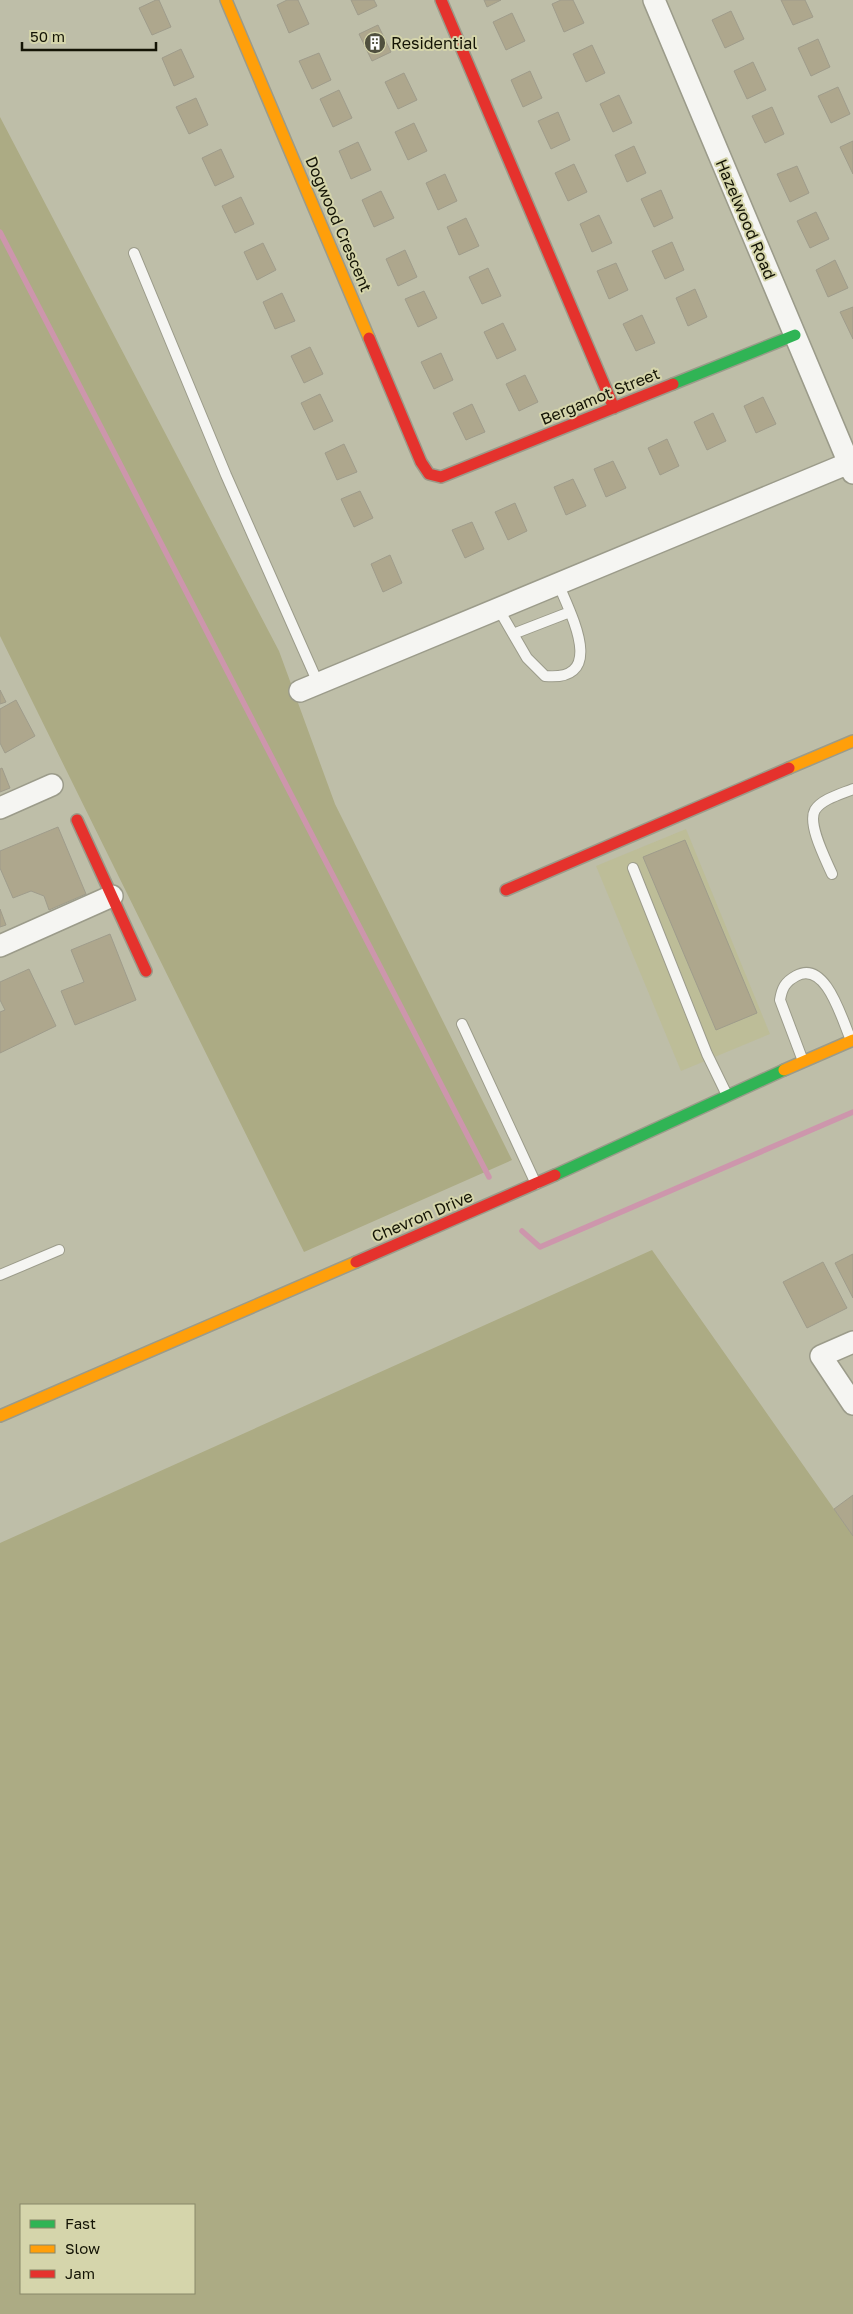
<svg xmlns="http://www.w3.org/2000/svg" width="853" height="2314" viewBox="0 0 853 2314" font-family="'Golos Text',sans-serif">
	<rect width="100%" height="100%" fill="#bebea8"/>
	<path fill="#bdbd98" d="M686,829L770,1034L681,1071L596,866Z"/>
	<path fill="#acab84" fill-rule="evenodd" d="M0,117L279,651L335,804L512,1160L304,1252L0,636Z
		M652,1250L853,1536V2314H0V1543ZM194,2205V2293H21V2205Z"/>
	<g fill="none" stroke-linecap="round" stroke-linejoin="round">
		<path stroke="#cd96ac" stroke-width="5.5" d="M0,232L489,1177
			M522,1231L540,1247L853,1112"/>
	</g>
	<path fill="#aea78d" stroke="#9f9c8b" d="M156,0H159L171,27L152,35L139,8Z
		M287,0H298L309,24L289,33L277,5Z
		M351,0H374L377,6L358,15Z
		M484,0H501L487,7Z
		M561,0H573L584,23L564,32L552,4Z
		M781,0H805L813,17L793,25Z
		M731,11L744,39L725,48L712,20Z
		M512,13L525,41L506,50L493,22Z
		M378,25L391,52L372,61L359,34Z
		M818,39L830,67L811,76L798,48Z
		M592,45L605,73L586,82L573,54Z
		M181,49L194,77L174,86L162,58Z
		M319,53L331,80L312,89L299,61Z
		M753,62L766,90L747,99L734,71Z
		M530,71L542,98L523,107L511,80Z
		M404,73L417,100L398,109L385,82Z
		M838,87L850,114L831,123L818,96Z
		M339,90L352,118L333,127L320,99Z
		M619,95L632,123L613,132L600,104Z
		M196,98L208,125L189,134L176,107Z
		M772,107L784,134L765,143L752,116Z
		M558,112L570,140L551,149L538,121Z
		M414,123L427,151L408,160L395,132Z
		M853,141V174L840,147Z
		M358,142L371,170L351,179L339,151Z
		M634,146L646,173L627,182L615,155Z
		M221,149L234,177L215,186L202,158Z
		M574,164L587,192L568,201L555,173Z
		M797,166L809,193L790,202L777,174Z
		M445,174L457,201L438,210L426,183Z
		M661,190L673,218L654,227L641,199Z
		M381,191L394,218L374,227L362,200Z
		M241,197L254,224L235,233L222,206Z
		M816,212L829,239L810,248L797,221Z
		M599,215L612,243L592,252L580,224Z
		M466,218L479,246L459,255L447,227Z
		M672,242L684,270L665,279L652,251Z
		M263,243L276,270L257,280L244,252Z
		M405,250L417,277L398,286L386,259Z
		M835,260L848,288L828,297L816,270Z
		M616,263L628,290L609,299L597,271Z
		M488,268L501,296L482,304L469,277Z
		M695,289L707,317L688,326L676,298Z
		M424,291L437,318L418,327L405,299Z
		M282,293L295,321L275,329L263,302Z
		M853,307V339L840,312Z
		M642,315L655,343L636,351L623,324Z
		M503,323L516,350L497,359L484,332Z
		M310,347L323,374L304,383L291,356Z
		M441,353L453,380L434,389L421,362Z
		M525,375L538,402L519,411L506,384Z
		M320,394L333,421L314,430L301,403Z
		M763,397L776,424L756,433L744,406Z
		M472,404L485,432L466,440L453,413Z
		M713,413L726,441L707,450L694,422Z
		M667,439L679,466L660,475L648,448Z
		M344,444L357,472L337,480L325,453Z
		M613,461L626,488L606,497L594,469Z
		M573,479L586,506L566,515L554,487Z
		M360,491L373,518L354,527L341,499Z
		M515,503L527,531L508,540L495,512Z
		M472,522L484,549L465,558L452,530Z
		M390,555L402,583L383,592L371,564Z
		M0,690L6,702L0,704Z
		M16,700L35,736L5,753L0,743V709Z
		M2,768L10,788L0,792V769Z
		M58,827L86,894L49,910L44,896L31,891L13,898L0,868V851Z
		M685,840L757,1013L716,1030L643,857Z
		M0,909L6,925L0,927Z
		M110,934L136,1000L75,1025L61,991L84,982L71,950Z
		M29,969L56,1026L0,1053V1012L5,1010L0,1000V982Z
		M853,1254V1298L835,1263Z
		M823,1262L847,1308L807,1328L783,1282Z
		M853,1495V1536L834,1509Z"/>
	<g fill="none" stroke-linecap="round" stroke-linejoin="round">
		<g stroke="#9b9b8a" stroke-width="12">
			<path id="lane" d="M134,253L226,475L318,683
				M498,608L527,658L545,676C608,682 570,613 558,583
				M513,634L570,612
				M633,868L707,1054L726,1093
				M832,874C826,860 807,824 815,810C822,799 841,794 853,789
				M462,1024L536,1184
				M803,1061L780,1000C782,988 785,982 796,976C826,959 842,1020 851,1040
				M0,1275L59,1250"/>
		</g>
		<g stroke="#9b9b8a" stroke-width="24">
			<path id="street" d="M654,0L853,473
				M300,691L849,463
				M0,808L52,785
				M0,946L112,896
				M853,1342L821,1356L853,1404"/>
		</g>
		<g stroke="#9b9b8a" stroke-width="14">
			<path id="fast" d="M673,384L795,335
				M555,1175L784,1070"/>
		</g>
		<g stroke="#9b9b8a" stroke-width="14">
			<path id="slow" d="M226,0L369,338
				M789,768L853,741
				M784,1070L853,1040
				M0,1416L356,1262"/>
		</g>
		<g stroke="#9b9b8a" stroke-width="14">
			<path id="jam" d="M441,0L614,408
				M369,338L421,462L429,474L441,477L673,384
				M77,820L146,971
				M506,890L789,768
				M356,1262L555,1175"/>
		</g>
		<use href="#lane" stroke="#f5f5f2" stroke-width="10"/>
		<use href="#street" stroke="#f5f5f2" stroke-width="21"/>
		<use href="#fast" stroke="#30b455" stroke-width="11"/>
		<use href="#slow" stroke="#ff9f0a" stroke-width="11"/>
		<use href="#jam" stroke="#e5322d" stroke-width="11"/>
	</g>
	<defs>
		<g id="building-disc" transform="scale(1.125)"><circle r="9.5" fill="#50503e" stroke="#d5d5ab"/><path d="M-4-6H4V6H1V3H-1V6H-4ZM-2.5-4.3h1.7v1.8h-1.7ZM.8-4.3h1.7v1.8H.8ZM-2.5-1h1.7V.8h-1.7ZM.8-1h1.7V.8H.8Z" fill="#fff"/></g>
	</defs>
	<g fill-rule="evenodd">
		<use href="#building-disc" x="375" y="43"/>
	</g>
	<g text-anchor="middle" dominant-baseline="central" stroke-width="4" stroke-linejoin="round" paint-order="stroke">
		<g font-size="16" fill="#141405" stroke="#d5d5ab" text-anchor="start">
			<text x="391" y="43">Residential</text>
		</g>
		<g font-size="16" fill="#141405" stroke="#d5d5ab">
			<text transform="translate(746 219) rotate(67)">Hazelwood Road</text>
			<text transform="translate(339 224) rotate(67)">Dogwood Crescent</text>
			<text transform="translate(600 396) rotate(-22)">Bergamot Street</text>
			<text transform="translate(422 1216) rotate(-23)">Chevron Drive</text>
		</g>
	</g>
	<rect x="20" y="2204" width="175" height="90" fill="#d5d5ab" stroke="#888869"/>
	<rect x="30" y="2220" width="25" height="8" fill="#30b455" stroke="#888869"/>
	<text x="65" y="2229" font-size="15" fill="#141405">Fast</text>
	<rect x="30" y="2245" width="25" height="8" fill="#ff9f0a" stroke="#888869"/>
	<text x="65" y="2254" font-size="15" fill="#141405">Slow</text>
	<rect x="30" y="2270" width="25" height="8" fill="#e5322d" stroke="#888869"/>
	<text x="65" y="2279" font-size="15" fill="#141405">Jam</text>
	<path d="M22 42v8h134v-8" fill="none" stroke="#141405" stroke-width="2.5"/>
	<text x="30" y="42" font-size="15" fill="#141405" stroke="#d5d5ab" stroke-width="4" paint-order="stroke">50 m</text>
</svg>
